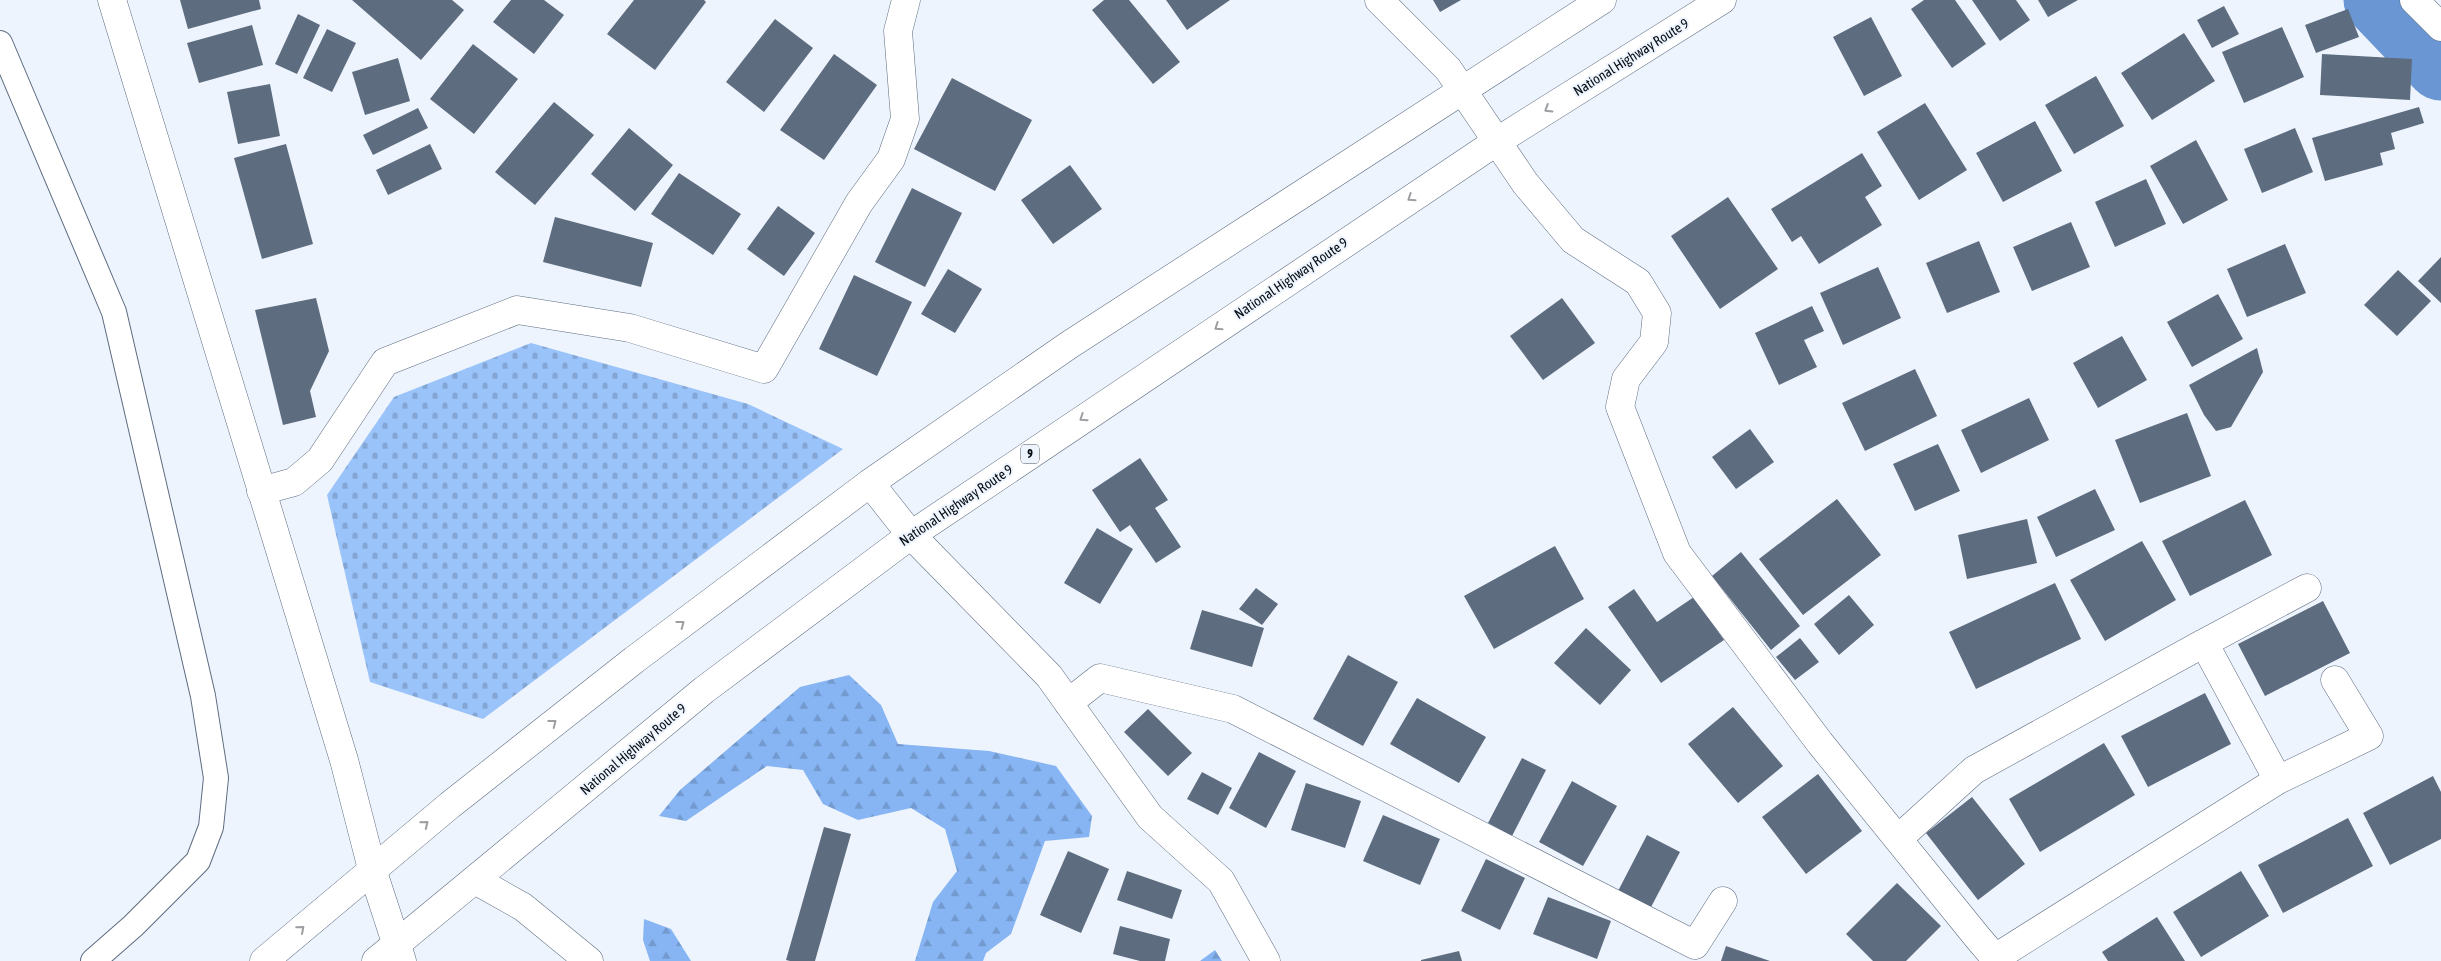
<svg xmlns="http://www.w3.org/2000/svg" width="2441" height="961" viewBox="0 0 2441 961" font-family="'Asap Condensed',sans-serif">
	<defs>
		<pattern id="forest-firs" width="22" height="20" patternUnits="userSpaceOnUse" patternTransform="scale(1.25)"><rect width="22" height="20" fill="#87b5f3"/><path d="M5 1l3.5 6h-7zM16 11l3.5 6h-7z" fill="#739acf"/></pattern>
		<pattern id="cemetery-stones" width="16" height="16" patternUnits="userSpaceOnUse" patternTransform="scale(1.25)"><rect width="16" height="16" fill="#9ac3fa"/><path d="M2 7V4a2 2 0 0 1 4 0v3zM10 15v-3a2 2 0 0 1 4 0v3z" fill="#83a6d5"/></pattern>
	</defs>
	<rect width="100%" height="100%" fill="#edf4fd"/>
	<path fill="url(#forest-firs)" d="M849,675L881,705L898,744L989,751L1056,766L1092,816L1089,837L1045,841L1011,934L986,953L983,961H915L933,902L957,871L945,829L911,808L858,820L823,804L803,770L767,766L686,821L659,816L680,790L800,687Z
		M644,919L671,929L691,961H650L643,940Z
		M1215,950L1222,961H1200Z"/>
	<path fill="url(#cemetery-stones)" d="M531,343L748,404L843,449L483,719L370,682L327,495L394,397Z"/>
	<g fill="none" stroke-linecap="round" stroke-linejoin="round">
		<path stroke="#6a97d3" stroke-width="71" d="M2379,0L2441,65"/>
	</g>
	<path fill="#5e6c80" d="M180,0H259L261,9L188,29Z
		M352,0H452L464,10L421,60Z
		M511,0H544L564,15L534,54L493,22Z
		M634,0H704L706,2L655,70L607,34Z
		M1104,0H1129L1180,62L1153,84L1092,10Z
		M1166,0H1230L1187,30Z
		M1433,0H1461L1440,12Z
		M1924,0H1955L1986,44L1952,68L1911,9Z
		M1972,0H2016L2030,20L2000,41Z
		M2038,0H2078L2048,17Z
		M2224,6L2239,34L2212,48L2197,20Z
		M2348,9L2359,37L2316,53L2305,25Z
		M298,14L320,25L297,74L275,64Z
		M1871,17L1902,76L1864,96L1833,37Z
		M775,19L813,48L764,112L726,82Z
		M252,25L263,65L199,83L187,43Z
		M2282,27L2304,77L2244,103L2222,52Z
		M327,29L356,43L332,92L303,78Z
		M2184,33L2215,81L2152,120L2121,73Z
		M473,44L518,79L474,134L430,99Z
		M834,54L877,85L824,160L780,130Z
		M2322,54L2412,59L2410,100L2320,95Z
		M398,58L410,101L365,115L352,72Z
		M2096,76L2124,126L2074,154L2045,105Z
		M952,78L1032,120L995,191L914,149Z
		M270,84L280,136L238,144L227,92Z
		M554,102L594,135L535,205L495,172Z
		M1925,103L1967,170L1919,200L1877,132Z
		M2419,107L2424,123L2391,133L2395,149L2380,153L2383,165L2325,181L2312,138Z
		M418,108L428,128L373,155L363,135Z
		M2035,121L2062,171L2003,202L1976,153Z
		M629,128L673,165L635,211L591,174Z
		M2295,128L2313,172L2262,193L2244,149Z
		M2196,140L2228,200L2183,224L2150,166Z
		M286,144L313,244L262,259L234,158Z
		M430,144L442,169L388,195L376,170Z
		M1862,153L1882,186L1865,197L1882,225L1819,264L1801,236L1792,242L1771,209Z
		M1070,165L1102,209L1053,244L1021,200Z
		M679,173L741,214L713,255L651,214Z
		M2146,179L2166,224L2115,247L2095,202Z
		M912,188L962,213L925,287L875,262Z
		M1728,197L1778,269L1720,309L1671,236Z
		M778,206L815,233L784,276L747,249Z
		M555,217L653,243L641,287L543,262Z
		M2071,222L2090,267L2032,291L2013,247Z
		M1979,241L2000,292L1947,313L1926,263Z
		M2285,244L2306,293L2247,317L2227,269Z
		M2441,257V303L2418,281Z
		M1878,267L1901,318L1843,345L1820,293Z
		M948,269L982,289L955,333L921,314Z
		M2398,270L2431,301L2397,336L2364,305Z
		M854,275L912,302L877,376L819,349Z
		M2218,294L2243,339L2192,367L2167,322Z
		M316,298L329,351L310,391L316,417L283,425L255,310Z
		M1562,298L1595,343L1543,380L1510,336Z
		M1812,306L1824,331L1804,340L1817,367L1779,385L1755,333Z
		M2122,336L2147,380L2098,408L2073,363Z
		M2257,348L2263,372L2231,427L2216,431L2204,415L2189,385Z
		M1915,369L1937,416L1865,451L1842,403Z
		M2029,398L2049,440L1981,473L1961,430Z
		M2187,413L2211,476L2140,503L2115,440Z
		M1750,429L1774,462L1736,489L1712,457Z
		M1938,444L1960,491L1915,511L1893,464Z
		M1140,458L1168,500L1155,508L1181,547L1156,563L1130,525L1120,532L1092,490Z
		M2095,489L2115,530L2056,557L2037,517Z
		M1837,499L1881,555L1803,615L1759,559Z
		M2245,500L2272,555L2190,596L2162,541Z
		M2027,519L2037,563L1967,579L1958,535Z
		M1097,528L1133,549L1100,604L1064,583Z
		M2142,541L2176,600L2105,641L2070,580Z
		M1555,546L1584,599L1494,649L1464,596Z
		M1741,552L1800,626L1771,650L1712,576Z
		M2055,583L2081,639L1976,689L1949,632Z
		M1256,588L1278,604L1262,625L1239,609Z
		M1634,589L1657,622L1694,597L1724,640L1661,683L1608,607Z
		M1849,595L1874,625L1839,655L1814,624Z
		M2323,601L2350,653L2265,696L2238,644Z
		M1202,610L1264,628L1252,667L1190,649Z
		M1586,628L1631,670L1600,705L1554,663Z
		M1800,638L1819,662L1795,680L1776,657Z
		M1348,655L1398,682L1363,746L1313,719Z
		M2205,693L2231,744L2148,787L2121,736Z
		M1417,698L1486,737L1459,783L1390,744Z
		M1733,707L1783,766L1738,803L1688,744Z
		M1148,709L1192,753L1168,776L1124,732Z
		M2104,743L2135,795L2040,852L2009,799Z
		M1259,752L1296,771L1266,828L1229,808Z
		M1522,758L1546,770L1512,836L1488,823Z
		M1202,772L1232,788L1218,815L1187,799Z
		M1818,774L1862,831L1806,874L1762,817Z
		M2433,776L2441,792V839L2390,865L2363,813Z
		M1572,781L1617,806L1583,866L1539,842Z
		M1306,783L1361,801L1345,848L1291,830Z
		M1972,797L2025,864L1978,900L1926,833Z
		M1383,815L1440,839L1420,885L1363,861Z
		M2348,818L2373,866L2283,913L2258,865Z
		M824,827L851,834L815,961H790L786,960Z
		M1647,835L1680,852L1650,909L1617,893Z
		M1068,851L1109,869L1081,933L1040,915Z
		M1486,859L1525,878L1500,930L1461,911Z
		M1127,871L1182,890L1172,919L1117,900Z
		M2241,871L2269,916L2201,957L2173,912Z
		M1897,883L1941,926L1906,961H1873L1846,934Z
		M1548,897L1611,921L1597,959L1533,934Z
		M2157,917L2185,961H2108L2102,952Z
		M1120,926L1170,939L1165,961H1140L1113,954Z
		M1726,946L1770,961H1721Z
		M1459,951L1462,961H1421V960Z"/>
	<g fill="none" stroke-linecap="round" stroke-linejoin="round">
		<g stroke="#5e6c80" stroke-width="26">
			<path id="service" d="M0,43L114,312L203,696L216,778L211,827L198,861L133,926L93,961"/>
		</g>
		<g stroke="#5e6c80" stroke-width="29">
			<path id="minor" d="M1379,0L1448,69L1525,183L1573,240L1638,282L1657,313L1654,342L1626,379L1620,407L1677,553L1820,743L1978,938L1995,958L2278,780L2204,643L1974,770L1898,839
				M2414,0L2441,27
				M870,483L911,535L1049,676L1150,817L1221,881L1266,961
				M261,491L294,482L320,460L385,362L517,310L630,328L764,369L859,203L891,159L905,119L898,31L906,0
				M2204,643L2307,588
				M1068,703L1100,678L1233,709L1695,945L1723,901
				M2278,780L2369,736L2335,680
				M475,880L523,907L589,961"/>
		</g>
		<g stroke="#5e6c80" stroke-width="29">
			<path id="tertiary" d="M112,0L344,760L372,869L402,961"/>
		</g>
		<g stroke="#5e6c80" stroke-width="29">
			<path id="trunk" d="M264,961L450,805L634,660L870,483L1069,345L1602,0
				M376,961L704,690L911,535L1496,142L1722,0"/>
		</g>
		<use href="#service" stroke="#fff" stroke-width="24"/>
		<use href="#minor" stroke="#fff" stroke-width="28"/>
		<use href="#tertiary" stroke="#fff" stroke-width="28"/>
		<use href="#trunk" stroke="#fff" stroke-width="28"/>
	</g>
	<defs><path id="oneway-chevron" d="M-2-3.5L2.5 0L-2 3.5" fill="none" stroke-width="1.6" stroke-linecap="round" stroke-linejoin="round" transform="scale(1.25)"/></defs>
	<g stroke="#9c9ea1">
		<use href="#oneway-chevron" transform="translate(1548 109) rotate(148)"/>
		<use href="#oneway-chevron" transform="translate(1411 198) rotate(146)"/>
		<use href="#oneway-chevron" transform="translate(1218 327) rotate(146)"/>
		<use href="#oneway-chevron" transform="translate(1083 418) rotate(146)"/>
		<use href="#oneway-chevron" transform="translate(681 624) rotate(-37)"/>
		<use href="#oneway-chevron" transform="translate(553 723) rotate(-38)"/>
		<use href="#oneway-chevron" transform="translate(425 824) rotate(-39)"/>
		<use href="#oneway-chevron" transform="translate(301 929) rotate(-41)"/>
	</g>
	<g text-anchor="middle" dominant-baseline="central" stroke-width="4" stroke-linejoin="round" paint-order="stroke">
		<rect fill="#edf4fd" stroke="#4c5259" stroke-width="1" x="1021" y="444.5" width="18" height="19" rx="4"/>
		<g font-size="12" font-weight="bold" fill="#070c13">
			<text x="1030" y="454">9</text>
		</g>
		<g font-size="14" fill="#070c13" stroke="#edf4fd">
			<text transform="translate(1631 57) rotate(-32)">National Highway Route 9</text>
			<text transform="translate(1291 278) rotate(-34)">National Highway Route 9</text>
			<text transform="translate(956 505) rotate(-34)">National Highway Route 9</text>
			<text transform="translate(633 749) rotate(-40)">National Highway Route 9</text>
		</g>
	</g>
</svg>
